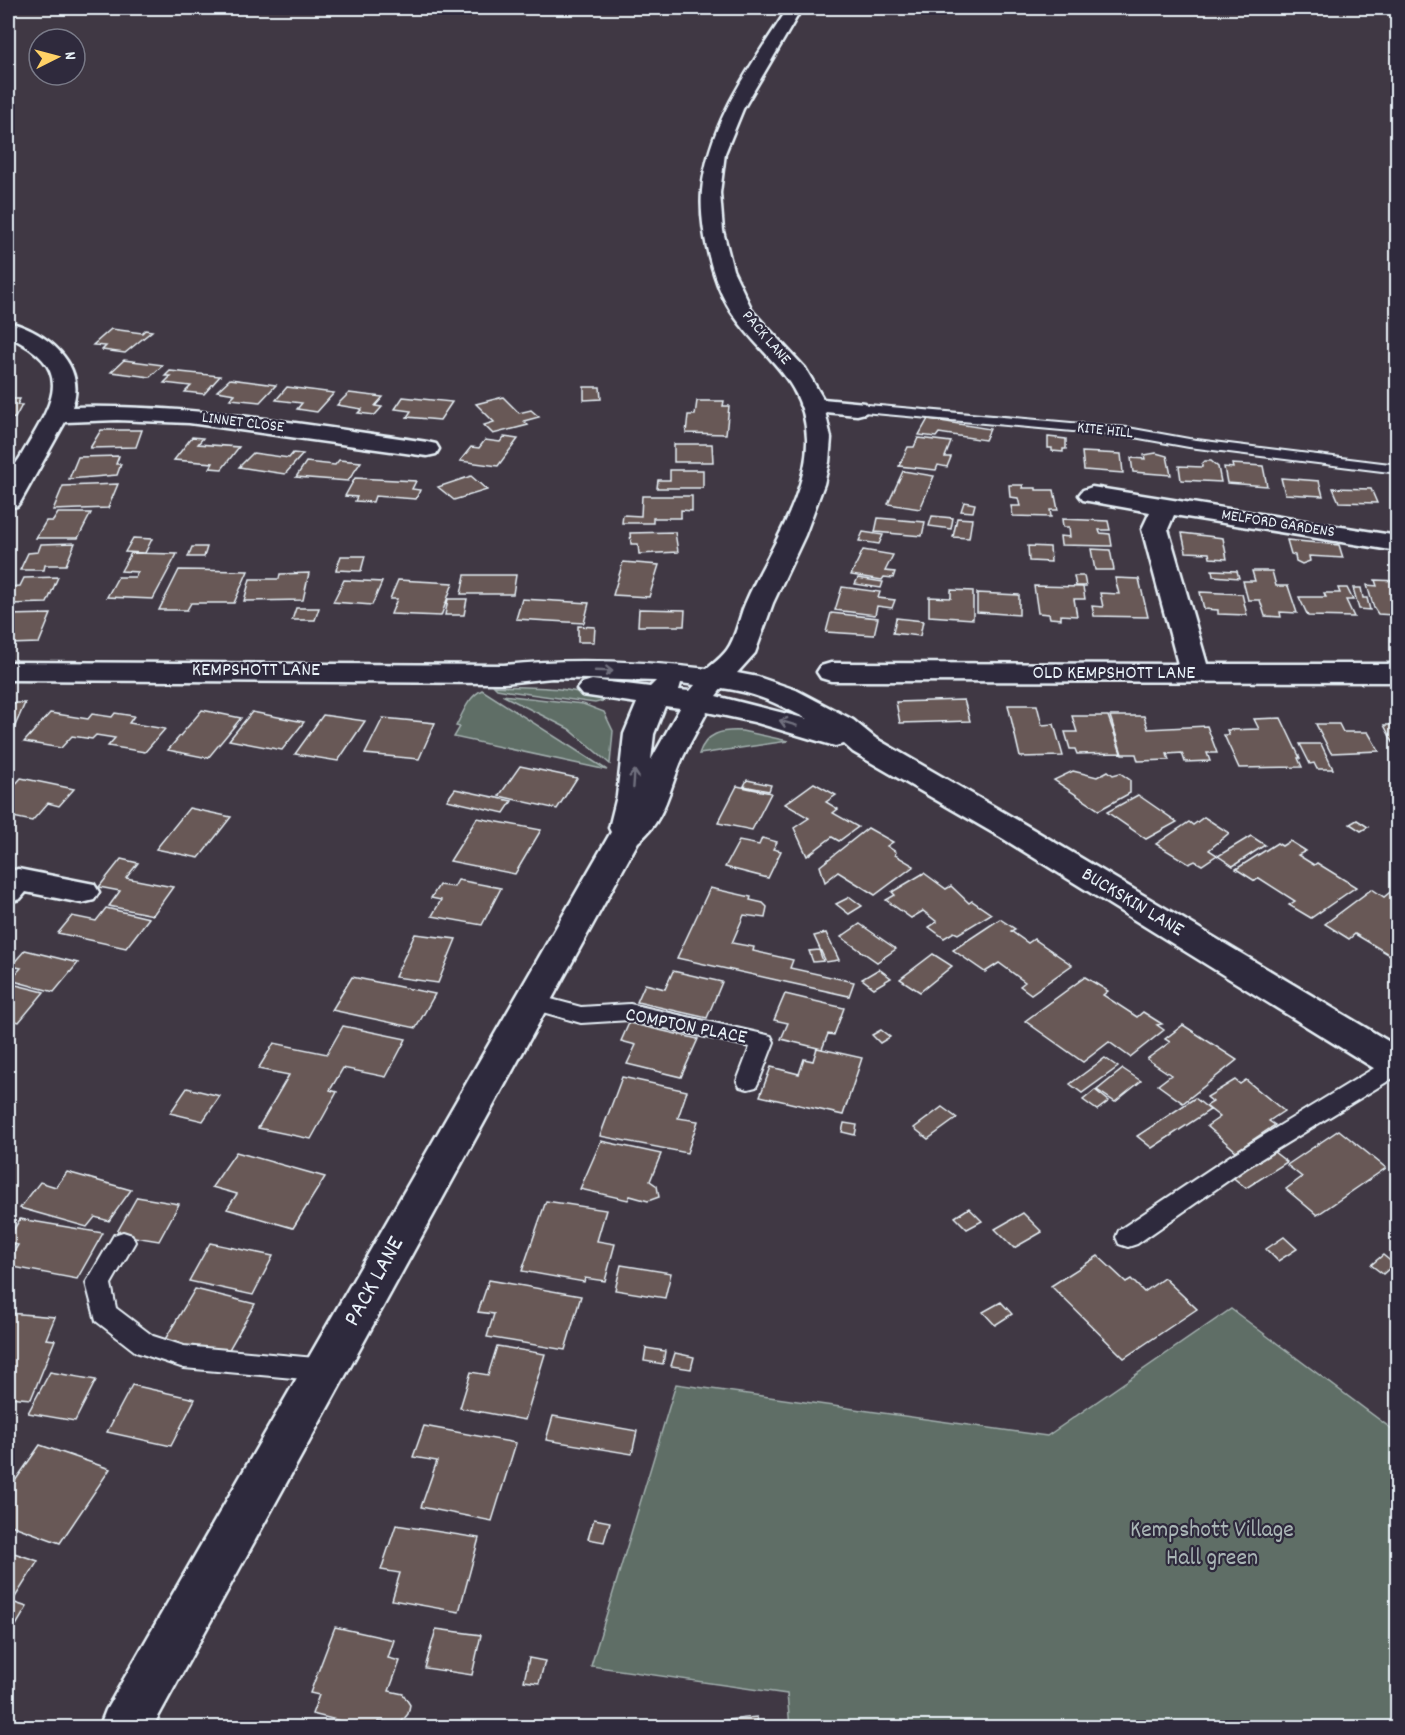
<svg xmlns="http://www.w3.org/2000/svg" width="1405" height="1735" viewBox="0 0 1405 1735" font-family="Dekko,sans-serif">
	<rect width="100%" height="100%" fill="#403844"/>
	<filter id="ink" filterUnits="userSpaceOnUse"><feTurbulence type="fractalNoise" baseFrequency=".0167" numOctaves="2"/><feDisplacementMap in="SourceGraphic" scale="12" xChannelSelector="R" yChannelSelector="G"/><feConvolveMatrix kernelMatrix="1 2 1 2 8 2 1 2 1" color-interpolation-filters="sRGB"/></filter>
	<g filter="url(#ink)">
		<path fill="#5e6e66" stroke="#a3b0af" stroke-width="1.5" d="M494,686C526,688 576,685 603,701L595,703L508,691L497,689Z
			M482,690L607,770L454,737L460,727L456,726C463,713 468,697 482,690Z
			M502,695L583,704L604,712L613,731L610,764L569,729Z
			M742,731L788,741L699,754C706,733 721,730 742,731Z
			M1231,1309L1397,1433V1727H790L787,1694L591,1666L676,1384L1047,1436Z"/>
		<path fill="#675956" stroke="#e8f1f8" stroke-width="1.5" d="M111,329L142,333L145,330L152,331L125,353L102,350L106,346L93,345Z
			M124,360L163,365L150,377L111,372Z
			M170,371L220,376L204,394L185,392L191,386L164,383L171,376H165Z
			M230,379L276,385L260,402L230,399L235,394L217,391Z
			M287,387L334,393L317,412L297,409L302,403L276,400Z
			M584,387H600L601,399L584,400Z
			M349,393L383,397L375,406L382,407L375,415L358,413L362,409L337,405Z
			M403,397L452,402L440,420L407,417L411,411L395,409Z
			M503,397L519,413L531,410L539,417L524,421L528,425L493,434L484,425L494,422L476,404Z
			M8,399H20L17,405H22L15,418L8,419Z
			M697,401H724L723,406H729L726,434L686,433L688,415H695Z
			M928,419L990,429L985,440L939,433L936,437L919,435Z
			M101,430H142L136,447L90,448Z
			M192,437L203,438L198,444L239,447L222,469L210,468L213,463L174,460Z
			M504,437L518,439L498,466L460,461L471,447L479,448L485,440L500,442Z
			M1048,437L1066,439V449H1063V452L1052,451V448H1048Z
			M918,438L951,442L945,457H951L947,467L938,465L936,470L899,466L908,447H914Z
			M674,444H712L713,462H674Z
			M1082,452L1121,454L1123,473L1084,470Z
			M253,453L289,458L293,453L303,454L285,474L239,467Z
			M1156,453L1167,456L1171,475L1133,472L1131,458L1145,459L1144,455Z
			M119,456L116,464H121L117,475L69,479L78,457Z
			M339,460L361,462L348,481L296,477L306,462L335,465Z
			M1205,461H1211L1218,467L1221,482L1181,480L1179,466L1202,467V464Z
			M1232,464L1263,466L1267,486L1227,483L1224,467L1233,468Z
			M670,470H703V488H657L658,480H670Z
			M903,471L934,476L920,509L888,504Z
			M471,476L487,490L454,500L438,487Z
			M355,478L416,481L412,489L420,490L416,499L375,496L373,502L355,501L357,497L345,496Z
			M1281,478L1319,481L1323,496L1285,494Z
			M118,484L108,508L53,510L63,486Z
			M1009,485H1023L1022,488H1036V490H1054L1058,510H1050L1051,517L1013,516L1011,506H1020L1018,498L1010,497Z
			M1333,488L1371,489L1377,503L1339,502Z
			M642,496H692V511L681,510V518H653V523H622L623,515L641,516Z
			M964,502L975,504L973,512L961,511Z
			M58,513H91L78,538H36L46,521H53Z
			M932,516L953,518L951,529L929,526Z
			M878,518L925,522L922,536L875,532Z
			M957,518L972,519L969,538L953,537Z
			M1062,519L1108,521L1110,530H1099L1100,533L1110,534L1112,546L1061,545L1060,536L1070,537L1069,527H1063Z
			M675,532L678,552L639,554L638,544H631L630,533Z
			M863,532L883,535L879,544L859,541Z
			M1182,533L1223,538L1227,559L1210,558L1209,553L1186,552Z
			M133,538L152,539L145,553L125,552Z
			M1287,540L1339,545L1343,558L1309,556L1310,561L1302,564L1296,561L1295,555L1291,554Z
			M75,543L66,565H45L44,570H20L28,553L38,552L41,544Z
			M1028,546L1050,547L1051,562L1029,561Z
			M192,547H207L204,557H188Z
			M1091,549L1110,550L1114,570H1095Z
			M863,550L893,555L885,571L895,572L893,578L884,577L882,580L851,575Z
			M131,553L177,554L153,599L107,597L118,577H135L138,572L121,571Z
			M341,556H365L361,571L336,570Z
			M623,562L659,565L649,597L613,595Z
			M179,570L248,571L234,603H191L187,610H159Z
			M1212,570L1237,571L1239,578L1213,576Z
			M1252,571H1272L1276,586H1288L1297,613L1280,612L1281,617L1265,616L1260,600H1248L1243,581H1255Z
			M309,573L303,600L244,601L250,579H279L280,574Z
			M465,575H516L513,594H461Z
			M1074,576H1084L1086,586H1076Z
			M58,577L47,603L8,604L9,587L20,586L24,578Z
			M858,578L883,582L881,588L855,584Z
			M1115,578L1139,579L1148,617L1094,616L1092,606L1103,607L1100,593L1119,594Z
			M344,580L382,582L372,605L333,602Z
			M398,580L453,583L441,616L391,614L397,599H390Z
			M1375,580L1398,581V610H1391L1393,615L1378,614L1374,608L1367,585L1377,586Z
			M1034,586L1083,587L1085,599H1074L1077,616L1061,615V619L1050,618L1049,614L1038,613Z
			M842,587L880,592L878,598L895,600L892,608L877,606L875,615L835,610Z
			M1338,588H1347L1353,600H1346L1354,617L1308,616L1299,597H1326L1324,593H1340Z
			M1353,588H1361L1363,598H1367L1370,610L1359,609Z
			M951,590L973,591V619L929,616V597L951,598Z
			M1200,592L1242,594L1247,615L1218,614V610L1204,609Z
			M977,593L1019,595V615L977,612Z
			M448,599H467L464,615H445Z
			M522,599L589,603L584,623L516,619Z
			M296,608H319L315,620H292Z
			M639,609L685,610L684,626H638Z
			M831,613L878,618L874,635L826,632Z
			M51,614L39,643L8,644V615Z
			M896,618L923,621L920,636L893,633Z
			M578,626L595,627L594,642H578Z
			M964,700L970,721L900,723L896,702Z
			M8,703H25L8,742Z
			M1008,705H1037L1042,725L1054,724L1063,756L1020,757Z
			M202,710L241,718L208,758L168,750Z
			M252,712L304,722L282,750L229,740Z
			M50,713L88,719L92,714L112,717L115,713L134,716L129,723L165,729L145,752L108,746L115,738L96,735L92,739L72,736L61,748L24,742Z
			M323,715L365,721L338,761L295,754Z
			M1072,716H1108L1121,753L1077,754L1075,749H1070L1065,732H1077Z
			M1110,716H1144L1148,729L1207,726L1217,753H1207L1210,761L1185,762L1182,753L1167,754L1169,760L1138,761L1136,754H1122Z
			M383,718L435,723L419,759L365,754Z
			M1281,718L1300,758H1298L1302,767L1239,768L1224,735H1229L1227,730L1259,729L1254,719Z
			M1316,724H1339L1343,732H1368L1379,751L1331,753Z
			M1384,725H1398V748H1396Z
			M1300,744H1321L1333,769H1317L1314,763L1310,764Z
			M520,766L577,778L557,809L499,796Z
			M1073,771L1097,777L1108,771L1113,775L1120,773L1130,780V793L1099,810L1054,780Z
			M21,778L74,789L59,806L48,803L32,821L8,816V793Z
			M747,780L771,785L769,791L744,786Z
			M814,783L836,795L826,802L838,809L833,813L858,827L839,841L832,837L807,856L794,828L809,818L785,804Z
			M737,786L771,793L752,830L718,823Z
			M455,789L512,801L504,813L447,800Z
			M1138,795L1177,822L1146,839L1107,812Z
			M189,808L231,817L199,858L156,849Z
			M1204,817L1229,833L1209,850L1217,855L1202,865L1195,861L1189,864L1156,844L1189,822L1193,825Z
			M477,818L541,830L515,874L450,861Z
			M1357,820L1368,827L1361,831L1350,824Z
			M868,828L893,842L887,846L896,852L895,855L914,866L875,895L838,872L825,882L820,866Z
			M1251,836L1265,845L1233,866L1218,856Z
			M762,838L777,842L773,849L781,851L768,878L725,867L739,841L759,845Z
			M1290,841L1306,851L1298,855L1314,865L1317,863L1356,887L1311,918L1289,905L1295,901L1259,878L1255,881L1236,869L1277,843L1282,846Z
			M121,859L138,863L126,878L173,887L153,915L109,906L120,891L99,887Z
			M924,873L946,889L951,886L969,903L972,901L991,914L958,934L954,932L944,938L929,927L937,922L923,911L911,918L886,900L895,895L892,892Z
			M458,880L501,888L482,925L432,916L441,900L431,898L439,885L454,887Z
			M710,888L751,897L750,900L763,903L767,907L765,918L744,915L732,943L754,947L753,951L793,960L790,968L854,982L849,996L677,958Z
			M1372,889L1384,897L1394,889L1398,891V967L1390,962L1395,958L1355,934L1349,939L1325,924Z
			M850,897L862,906L849,914L836,904Z
			M106,908L149,918L126,948L58,933L72,916L96,921Z
			M1000,919L1015,929L1011,931L1028,943L1034,939L1072,965L1031,994L1020,986L1025,982L999,963L985,972L953,950Z
			M860,924L896,949L877,962L841,937Z
			M826,933L839,960L826,962L814,936Z
			M415,934L456,939L438,983L395,977Z
			M25,950L78,963L54,992L10,980L21,968L11,966Z
			M819,950L823,961L813,962L809,951Z
			M933,954L952,966L920,992L900,979Z
			M879,969L891,978L874,988L862,979Z
			M673,971L722,982L707,1018L637,1002L645,984L665,989Z
			M352,977L435,994L416,1028L332,1010Z
			M1085,977L1108,991L1103,995L1137,1017L1143,1012L1162,1024L1157,1025L1164,1030L1130,1057L1109,1042L1083,1062L1025,1021Z
			M8,983L44,992L19,1022L8,1019Z
			M785,994L844,1008L834,1035L828,1034L822,1049L781,1039L788,1023L774,1020Z
			M629,1023L698,1039L681,1077L627,1064L636,1045L621,1041Z
			M1183,1025L1237,1060L1183,1103L1158,1085L1171,1075L1147,1059L1170,1042L1165,1039Z
			M343,1026L406,1039L386,1077L343,1068L330,1090L337,1092L311,1139L258,1128L289,1075L258,1069L274,1043L327,1054Z
			M881,1030L890,1037L880,1043L872,1035Z
			M817,1048L862,1058L843,1115L760,1096L771,1067L799,1074L804,1059L813,1061Z
			M1105,1058L1118,1067L1082,1093L1070,1084Z
			M1123,1069L1141,1081L1115,1102L1097,1090Z
			M622,1077L687,1091L678,1118L698,1121L687,1153L600,1136Z
			M1235,1080L1240,1084L1246,1080L1284,1111L1269,1121L1275,1125L1236,1151L1207,1126L1220,1117L1206,1106L1213,1102L1207,1097Z
			M187,1088L220,1096L203,1121L170,1113Z
			M1095,1090L1109,1101L1097,1110L1083,1100Z
			M1195,1098L1210,1110L1152,1148L1137,1136Z
			M942,1107L957,1118L928,1139L914,1128Z
			M844,1123L857,1125L855,1135L842,1132Z
			M1339,1130L1386,1168L1317,1215L1286,1189L1302,1177L1287,1165Z
			M601,1141L661,1154L650,1181L657,1186L659,1197L648,1201L630,1196L628,1200L580,1189Z
			M1270,1149L1287,1162L1246,1188L1230,1175Z
			M236,1152L325,1177L293,1228L227,1209L237,1194L212,1187Z
			M67,1172L131,1190L109,1221L95,1217L87,1227L20,1208L40,1182L56,1187Z
			M137,1197L179,1204L159,1241L116,1234Z
			M546,1201L606,1210L597,1241L615,1244L605,1281L585,1278L584,1282L522,1271Z
			M969,1208L982,1221L967,1229L955,1217Z
			M1023,1213L1042,1232L1014,1248L995,1229Z
			M20,1219L103,1233L77,1279L8,1266V1261L18,1245L8,1243V1239Z
			M1284,1237L1297,1249L1278,1261L1266,1249Z
			M210,1243L273,1256L253,1295L189,1281Z
			M1383,1255L1394,1264L1383,1274L1371,1265Z
			M1098,1256L1126,1282L1131,1279L1144,1292L1164,1278L1197,1309L1124,1358L1051,1286Z
			M621,1265L671,1273L665,1298L615,1290Z
			M489,1280L581,1296L565,1350L487,1337L494,1314L478,1312Z
			M195,1289L255,1304L224,1358L164,1341Z
			M1001,1302L1012,1314L995,1325L983,1312Z
			M9,1313L55,1317L46,1339L55,1340L31,1399L8,1397V1319Z
			M497,1346L545,1354L525,1420L460,1408L471,1372L488,1375Z
			M646,1348L665,1351L663,1364L644,1361Z
			M675,1353L694,1357L691,1369L671,1366Z
			M50,1372L96,1380L75,1421L28,1413Z
			M132,1385L195,1399L171,1446L107,1432Z
			M553,1416L637,1431L632,1454L546,1440Z
			M424,1426L516,1443L492,1521L421,1507L437,1461L413,1457Z
			M40,1445L110,1469L60,1543L8,1524V1491Z
			M594,1519L610,1522L604,1542L588,1539Z
			M396,1525L479,1538L459,1612L392,1600L400,1573L381,1570Z
			M8,1551L38,1561L12,1602L27,1607L8,1639Z
			M335,1627L394,1640L388,1658L400,1661L389,1691L403,1694L410,1705L408,1714L399,1725L379,1721L377,1728H369L312,1714L319,1695L310,1693Z
			M436,1629L481,1635L472,1675L425,1668Z
			M529,1658L545,1661L539,1683L524,1681Z
			M757,1717L758,1728H644Z"/>
		<g fill="none" stroke-linecap="round" stroke-linejoin="round">
			<g stroke="#e8f1f8" stroke-width="4">
				<path id="lane" d="M857,404L1128,428L1189,439L1398,465V473L1189,447L1128,436L852,411L850,408L852,405Z
					M532,994L581,1007L630,1004L763,1034L771,1036L774,1042L759,1081L756,1087L748,1089L740,1087L737,1081L750,1047L630,1020L581,1023L525,1007L521,1002L525,997Z
					M1398,1057V1075L1246,1168L1137,1244L1128,1247L1119,1244L1116,1237L1119,1230L1230,1156L1389,1059Z
					M123,1232L132,1235L135,1242L111,1284L116,1308L153,1336L184,1346L326,1359L335,1362L339,1370L335,1378L326,1381L184,1368L136,1352L96,1321L86,1283L114,1235Z"/>
			</g>
			<g stroke="#e8f1f8" stroke-width="5">
				<path id="street" d="M8,322C46,331 88,365 72,407C191,404 309,425 427,442L436,444L439,449L436,454L427,456L189,423L117,420L65,422L21,501L17,506L8,508C8,500 6,489 8,480C9,472 17,463 21,456C52,403 79,370 8,336Z
					M812,398L865,403L869,408L865,413L857,415L804,410L800,405L804,400Z
					M1092,487L1398,536V548L1391,550L1174,515L1168,529L1207,664H1398V682L831,681L821,678L817,672L821,666L831,663L1178,664L1142,529L1150,512L1083,500L1079,495L1083,490Z
					M18,869L94,884L99,892L94,900L82,903L26,892L20,899L8,902V872Z"/>
			</g>
			<g stroke="#e8f1f8" stroke-width="5">
				<path id="secondary" d="M788,8H802L743,109L725,153L720,193L723,231L733,270L753,312L805,368L822,397L831,438L829,462L824,484L805,535L773,603L755,653L737,673L758,677L796,690L853,720L875,738L1024,824L1398,1047V1079L1385,1075L1002,838L853,752L844,744L835,746L754,722L707,712C699,727 690,742 683,757C669,788 666,820 638,842L152,1728H99L106,1710L611,832L609,828L617,796L624,734L637,703L582,695L577,689L582,683L592,680L650,687L656,681L552,678L504,683L8,680V662L504,665C572,658 640,661 707,669C714,663 722,657 727,650C736,638 739,618 745,604C751,590 758,576 765,563C784,526 808,482 807,439C805,379 765,360 735,317C713,288 699,227 702,191C708,122 752,65 788,8ZM681,683L695,685L690,691L679,690ZM722,688C754,692 779,704 807,719L716,696ZM665,706L680,708L651,760L654,734Z"/>
			</g>
			<use href="#lane" fill="#2f2a3d" fill-rule="evenodd"/>
			<use href="#street" fill="#2f2a3d" fill-rule="evenodd"/>
			<use href="#secondary" fill="#2f2a3d" fill-rule="evenodd"/>
		</g>
		<defs><path id="oneway-shaft" d="M-6 0H5M1.5-3L5.5 0L1.5 3" fill="none" stroke-width="1.6" stroke-linecap="round" stroke-linejoin="round" transform="scale(1.5)"/></defs>
		<g stroke="#70707e">
			<use href="#oneway-shaft" transform="translate(604 671) rotate(2)"/>
			<use href="#oneway-shaft" transform="translate(788 723) rotate(-163)"/>
			<use href="#oneway-shaft" transform="translate(634 779) rotate(-86)"/>
		</g>
	</g>
	<g text-anchor="middle" dominant-baseline="central" stroke-width="4.5" stroke-linejoin="round" paint-order="stroke">
		<g font-size="16" fill="#e8f1f8" stroke="#2f2a3d">
			<text transform="translate(766 338) rotate(49)">PACK LANE</text>
			<text transform="translate(243 423) rotate(7)">LINNET CLOSE</text>
			<text transform="translate(1105 431) rotate(6)">KITE HILL</text>
			<text transform="translate(1278 524) rotate(9)">MELFORD GARDENS</text>
		</g>
		<g font-size="20" fill="#e8f1f8" stroke="#2f2a3d">
			<text x="256" y="671">KEMPSHOTT LANE</text>
			<text x="1114" y="674">OLD KEMPSHOTT LANE</text>
			<text transform="translate(1132 903) rotate(31)">BUCKSKIN LANE</text>
			<text transform="translate(686 1027) rotate(11)">COMPTON PLACE</text>
		</g>
		<g font-size="24" fill="#e8f1f8" stroke="#2f2a3d">
			<text transform="translate(375 1282) rotate(-61)">PACK LANE</text>
		</g>
		<g font-size="24" fill="#aab6b6" stroke="#2f2a3d">
			<text x="1212" y="1531">Kempshott Village<tspan x="1212" dy="28">Hall green</tspan></text>
		</g>
	</g>
	<rect width="1405" height="1735" fill="none" stroke="#2f2a3d" stroke-width="30"/>
	<rect x="15" y="15" width="1375" height="1705" fill="none" stroke="#e8f1f8" stroke-width="2" filter="url(#ink)"/>
	<g transform="translate(57 57) rotate(84)"><circle r="28" fill="#2f2a3d" stroke="#797a88" stroke-width="1.5"/>
	<path d="M0-4.5L10 22L0 15L-10 22Z" fill="#ffd166"/>
	<text y="-9" font-size="16" font-weight="bold" text-anchor="middle" fill="#e8f1f8">N</text>
	</g>
</svg>
